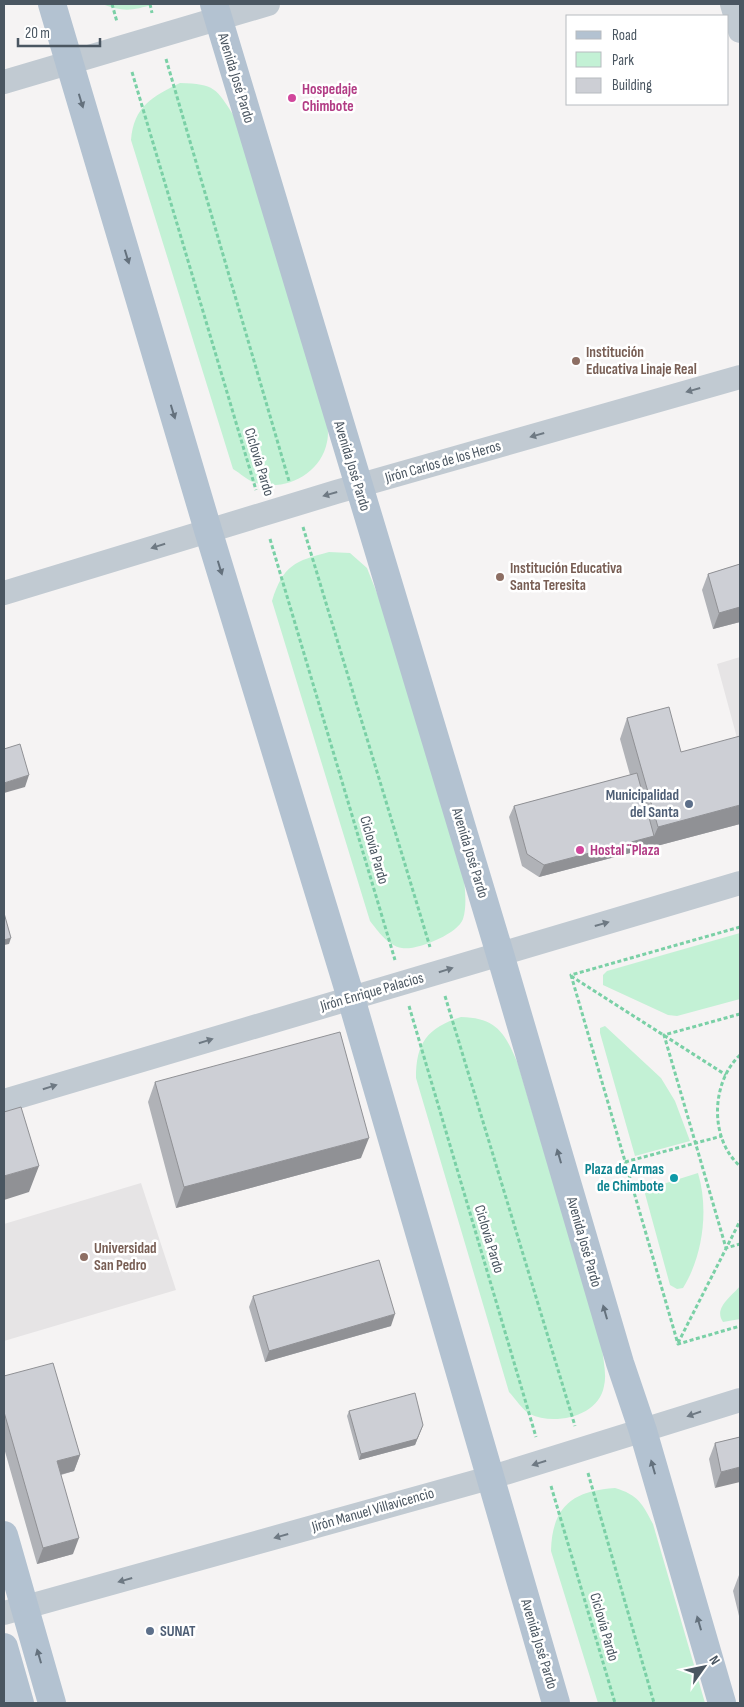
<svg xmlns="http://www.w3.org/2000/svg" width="744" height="1707" viewBox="0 0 744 1707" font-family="'Sofia Sans Condensed',sans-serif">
	<rect width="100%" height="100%" fill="#f5f3f3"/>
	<path fill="#e6e4e5" d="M740,657V749L717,664Z
		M141,1183L176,1290L4,1341V1224Z"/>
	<path fill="#c3f1d5" d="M102,4H154C132,11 123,12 102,4Z
		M180,83C215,84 216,88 234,116L328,415C327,424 329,434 327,442C321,474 285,492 256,483C248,481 240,473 233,469L131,140C134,106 152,97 180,83Z
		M329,552L350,553L367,568L388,621L464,877C465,891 467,906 463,919C458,934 416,951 402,948C388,946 378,931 370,921L272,601C283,565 295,561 329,552Z
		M740,933V999L677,1016L668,1015L603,985V975L607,971Z
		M461,1017C497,1018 505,1033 518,1064L602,1347C603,1360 607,1374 604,1386C599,1417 553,1426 530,1414C522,1410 515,1398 509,1392L416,1078C416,1043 427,1028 461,1017Z
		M605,1026L661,1078L675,1101L690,1141L635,1156L600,1033V1028Z
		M698,1173C709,1209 703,1256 683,1288L677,1289L670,1285L644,1190Z
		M740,1286V1319L723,1322C713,1308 732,1296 740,1286Z
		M615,1488C638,1495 642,1503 653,1524L705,1703H598L551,1551C552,1507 572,1491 615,1488Z"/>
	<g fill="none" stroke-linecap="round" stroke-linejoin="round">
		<path stroke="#7ad0a6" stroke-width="3" stroke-dasharray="4 2.5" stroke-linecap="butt" d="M112,4L117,22
			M150,4L152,13
			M166,59L289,481
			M132,72L256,490
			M303,527L430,947
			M270,539L395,960
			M740,927L571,975L678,1344L740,1326
			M571,976L726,1075
			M445,996L575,1426
			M409,1006L536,1437
			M740,1014L664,1035L726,1248L740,1244
			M740,1055C711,1082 709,1139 740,1166
			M625,1162L722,1136
			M678,1343L740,1221
			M588,1473L654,1703
			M551,1486L615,1703"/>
		<path stroke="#c1cad2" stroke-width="24" d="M732,4L740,31
			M4,82L268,4
			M4,593L336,492L740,377
			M4,1101L740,883
			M4,1613L489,1478L740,1400"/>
		<path stroke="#b3c2d1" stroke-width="28" d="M52,4L208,530L351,998L556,1703
			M214,4L500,954L620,1363L643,1431L722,1703
			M4,1535L52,1703
			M4,1647L20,1703"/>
	</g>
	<path fill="#b0b2b7" d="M740,564V622L713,629L702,590L708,574Z
		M627,718L681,752L740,824L539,877L522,866L509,817L514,806L630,775L620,739Z
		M155,1082L361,1158L176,1208L148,1102Z
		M253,1296L391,1326L265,1362L249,1307Z
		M4,1376L80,1455L74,1471L61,1475L73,1554L37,1564L4,1448Z
		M349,1411L423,1425L415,1445L359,1460L347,1416Z
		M740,1437L715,1488L709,1459L715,1443Z
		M740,1574V1616H739L733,1591L739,1575Z"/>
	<path fill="#909195" d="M740,607V622L713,629L719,613Z
		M29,775L25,787L4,793V783Z
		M740,805V824L539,877L544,865L654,836L658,827Z
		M11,938L9,944L4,945V940Z
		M369,1138L361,1158L176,1208L184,1187Z
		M39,1166L29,1192L4,1200V1176Z
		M395,1314L391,1326L265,1362L269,1351Z
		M423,1425L415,1445L359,1460L361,1454Z
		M80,1455L74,1471L51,1477L57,1461Z
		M740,1467V1482L715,1488L721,1472Z
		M79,1538L73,1554L37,1564L43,1548Z"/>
	<path fill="#cdcfd5" stroke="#909195" d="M740,564V607L719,613L708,574Z
		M669,707L681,752L740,736V805L658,827L627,718Z
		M20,744L29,775L4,783V749Z
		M637,773L654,836L544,865L527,854L514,806Z
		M4,913L11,938L4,940Z
		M340,1032L369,1138L184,1187L155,1082Z
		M21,1107L39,1166L4,1176V1112Z
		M379,1260L395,1314L269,1351L253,1296Z
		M53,1363L80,1455L57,1461L79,1538L43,1548L4,1412V1376Z
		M415,1393L423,1425L417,1439L361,1454L349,1411Z
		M740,1437V1467L721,1472L715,1443Z"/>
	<defs><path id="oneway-solid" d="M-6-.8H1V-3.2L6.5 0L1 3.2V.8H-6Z" transform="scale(1.25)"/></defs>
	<g fill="#64717d">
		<use href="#oneway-solid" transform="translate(81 101) rotate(73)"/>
		<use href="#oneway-solid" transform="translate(127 257) rotate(73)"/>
		<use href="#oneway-solid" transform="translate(173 412) rotate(73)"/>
		<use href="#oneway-solid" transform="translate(220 568) rotate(73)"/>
		<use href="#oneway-solid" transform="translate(559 1156) rotate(-106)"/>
		<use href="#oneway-solid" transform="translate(605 1312) rotate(-106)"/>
		<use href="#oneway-solid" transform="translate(653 1467) rotate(-106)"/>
		<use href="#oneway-solid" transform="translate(699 1623) rotate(-106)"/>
		<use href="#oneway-solid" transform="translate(39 1656) rotate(-106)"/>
	</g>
	<g fill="#6e7983">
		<use href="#oneway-solid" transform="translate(693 390) rotate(164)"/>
		<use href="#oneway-solid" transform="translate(537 435) rotate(164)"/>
		<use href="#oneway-solid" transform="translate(330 494) rotate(164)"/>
		<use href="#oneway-solid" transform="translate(158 546) rotate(163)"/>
		<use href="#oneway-solid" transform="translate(602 924) rotate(-16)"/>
		<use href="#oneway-solid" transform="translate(446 970) rotate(-17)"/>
		<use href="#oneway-solid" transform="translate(206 1041) rotate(-17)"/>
		<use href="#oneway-solid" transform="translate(50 1087) rotate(-17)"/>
		<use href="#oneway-solid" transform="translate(694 1414) rotate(161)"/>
		<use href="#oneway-solid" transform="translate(539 1463) rotate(163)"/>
		<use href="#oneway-solid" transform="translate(281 1536) rotate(164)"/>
		<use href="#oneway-solid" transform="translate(125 1580) rotate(164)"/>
	</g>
	<g fill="#d1479c" stroke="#fff" stroke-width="2">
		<circle cx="292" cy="98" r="5"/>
		<circle cx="580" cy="850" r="5"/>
	</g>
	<g fill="#8d6e63" stroke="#fff" stroke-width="2">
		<circle cx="576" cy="361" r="5"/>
		<circle cx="500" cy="577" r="5"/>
		<circle cx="84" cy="1257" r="5"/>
	</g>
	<g fill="#5c6f8a" stroke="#fff" stroke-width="2">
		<circle cx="689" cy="804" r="5"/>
		<circle cx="150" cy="1631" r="5"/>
	</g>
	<circle fill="#0f9aa8" stroke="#fff" stroke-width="2" cx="674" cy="1178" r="5"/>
	<g text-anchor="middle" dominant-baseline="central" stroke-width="5" stroke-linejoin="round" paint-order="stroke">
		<g font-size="15" fill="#4a5661" stroke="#fff">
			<text transform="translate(236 78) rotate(73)">Avenida José Pardo</text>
			<text transform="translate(259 462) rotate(73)">Ciclovía Pardo</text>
			<text transform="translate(443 462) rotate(-16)">Jirón Carlos de los Heros</text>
			<text transform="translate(352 466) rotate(73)">Avenida José Pardo</text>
			<text transform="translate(374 850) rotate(74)">Ciclovía Pardo</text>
			<text transform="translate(470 853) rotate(73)">Avenida José Pardo</text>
			<text transform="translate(372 992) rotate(-16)">Jirón Enrique Palacios</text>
			<text transform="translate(489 1239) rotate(73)">Ciclovía Pardo</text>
			<text transform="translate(584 1242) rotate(74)">Avenida José Pardo</text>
			<text transform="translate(373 1510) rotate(-16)">Jirón Manuel Villavicencio</text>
			<text transform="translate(604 1627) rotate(74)">Ciclovía Pardo</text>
			<text transform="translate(539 1644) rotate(73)">Avenida José Pardo</text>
		</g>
		<g font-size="15" font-weight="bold" fill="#b23c85" stroke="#fff" text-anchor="start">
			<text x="302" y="89">Hospedaje<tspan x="302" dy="17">Chimbote</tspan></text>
			<text x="590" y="850">Hostal ¨Plaza</text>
		</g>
		<g font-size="15" font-weight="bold" fill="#785e54" stroke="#fff" text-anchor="start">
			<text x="586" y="352">Institución<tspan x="586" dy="17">Educativa Linaje Real</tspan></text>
			<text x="510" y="568">Institución Educativa<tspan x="510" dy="17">Santa Teresita</tspan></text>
			<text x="94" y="1248">Universidad<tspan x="94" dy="17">San Pedro</tspan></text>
		</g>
		<g font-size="15" font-weight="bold" fill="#4e5e75" stroke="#fff" text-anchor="end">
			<text x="679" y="795">Municipalidad<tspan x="679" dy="17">del Santa</tspan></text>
			<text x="160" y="1631" text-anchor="start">SUNAT</text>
		</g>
		<g font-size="15" font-weight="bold" fill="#0d838f" stroke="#fff" text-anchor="end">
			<text x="664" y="1169">Plaza de Armas<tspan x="664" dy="17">de Chimbote</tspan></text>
		</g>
	</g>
	<rect width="744" height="1707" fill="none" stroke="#4a5661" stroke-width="10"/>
	<rect x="566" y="15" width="162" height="90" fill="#ffffff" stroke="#b7bbc0"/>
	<rect x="576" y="31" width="25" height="8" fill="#b3c2d1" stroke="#b7bbc0"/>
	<text x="612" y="40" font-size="15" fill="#4a5661">Road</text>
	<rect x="576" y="52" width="25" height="15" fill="#c3f1d5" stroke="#b7bbc0"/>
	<text x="612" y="65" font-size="15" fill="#4a5661">Park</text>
	<rect x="576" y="78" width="25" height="15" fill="#cdcfd5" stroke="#b7bbc0"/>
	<text x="612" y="90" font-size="15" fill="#4a5661">Building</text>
	<g transform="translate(704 1667) rotate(57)" stroke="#ffffff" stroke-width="4" paint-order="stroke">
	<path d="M0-4L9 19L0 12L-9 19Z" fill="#4a5661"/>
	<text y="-8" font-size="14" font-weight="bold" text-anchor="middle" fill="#4a5661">N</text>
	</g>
	<path d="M18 38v8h82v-8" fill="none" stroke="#4a5661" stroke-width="2.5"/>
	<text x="25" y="38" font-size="15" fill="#4a5661" stroke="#ffffff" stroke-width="4" paint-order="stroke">20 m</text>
</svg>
